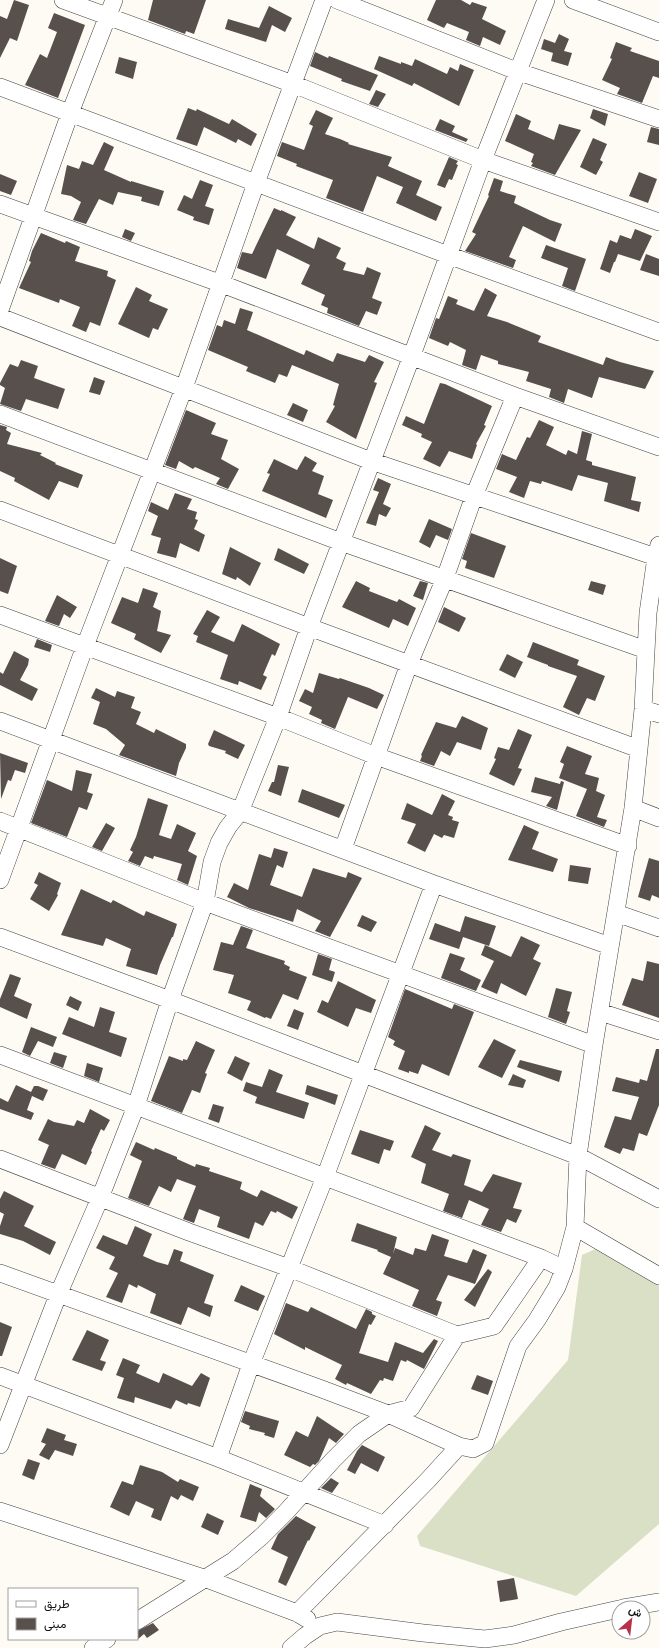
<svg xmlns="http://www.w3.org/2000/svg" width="659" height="1648" viewBox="0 0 659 1648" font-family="'Crimson Pro',Vazirmatn,serif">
	<rect width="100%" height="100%" fill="#fefbf4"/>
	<path fill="#dae0c5" d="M600,1247L659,1286V1524L576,1596L420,1546L417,1536L568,1360L582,1255Z"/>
	<path fill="#58504d" d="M14,0L29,5L17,41L10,38L0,58V16L7,19Z
		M153,0H206L194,34L186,31L185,34L148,20Z
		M436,0H461L470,5L472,2L487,7L482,19L506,31L500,45L483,37L480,46L466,40L469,32L447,23L444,28L427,20Z
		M269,6L292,18L285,32L272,25L266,42L225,29L228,19L259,28Z
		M54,13L85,25L58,98L25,85L40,54L47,58L57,32L48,28Z
		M559,34L569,39L564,51L572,53L568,66L551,61L553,53L541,49L544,39L555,43Z
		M616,42L632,48L630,51L659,61V78L653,76L642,103L617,94L620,88L602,80L612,59L610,58Z
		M315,52L328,58L329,56L378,75L370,91L341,81L342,79L310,66Z
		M379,56L401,64V62L412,66L415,59L447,74L450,67L458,71L460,64L474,70L459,106L414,83L412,86L374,69Z
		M119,57L137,62L133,79L115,73Z
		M376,90L386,94L378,107L369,104Z
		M188,108L196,111L197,109L229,124L232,119L257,134L251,146L238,139L236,143L204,127L197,146L176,139Z
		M593,109L608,114L605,126L590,118Z
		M316,110L333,118L325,134L340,139L349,143L348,144L392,157L388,166L422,181L416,195L442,207L436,221L396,203L403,187L377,176L363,212L326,198L333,180L296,166L297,164L277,156L282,142L304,150L313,126L309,124Z
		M516,114L531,121L528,129L554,140L559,124L581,130L555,175L531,166L533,163L531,162L534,154L505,141Z
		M440,119L455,126L452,132L468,139L466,142L435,130Z
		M651,127L659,129V145L647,142Z
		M593,138L607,144L600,160L603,162L596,175L580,167Z
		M104,142L114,147L104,170L131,182V181L164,191L159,206L141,201L142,197L118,192L113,205L99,199L86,224L73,220L81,202L71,196L61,194L67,165L79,169L82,161L93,165Z
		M449,157L458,161L456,164L458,165L452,180L449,179L445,188L437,185Z
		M639,172L657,179L648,203L629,196Z
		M0,174L17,181L11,195L0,191Z
		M494,178L503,181L500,191L516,196L514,203L550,220L562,224L555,242L523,226L509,257L516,260L513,268L465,251L476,234L472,232L489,196L488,195Z
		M200,180L213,185L205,206L214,209L209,225L193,220L194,217L177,210L184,195L192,199Z
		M274,208L281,211V210L296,217L286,235L314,249L318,237L341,248L336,258L346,263L343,270L364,275L367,267L381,273L372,298L382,302L377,315L366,311L359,326L327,313L328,308L321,305L325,295L301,284L310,265L277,249L266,279L237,268L242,252L252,254Z
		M125,229L135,233L131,241L122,237Z
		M635,229L652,236L640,261L618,254L615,262H614L610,273L600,269L610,240L617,243L620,235L631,239Z
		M41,233L65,243L66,241L80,247L75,261L108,271L107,276L116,280L100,326L90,322L86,332L72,326L80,307L60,299L59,303L19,288L31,262L29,261L32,251Z
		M546,245L586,259L575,291L562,286L568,268L541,258Z
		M646,254L659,259V276L640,270Z
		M136,287L152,295L149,301L168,309L158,330L153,328L149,338L118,324Z
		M485,288L497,295L487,316L507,322L541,336L538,342L603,365L606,357L620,362L654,371L645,389L599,377L592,398L568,389L564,403L549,397L551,389L526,381L529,372L498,364V361L481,355L476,370L462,365L466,350L450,342L448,346L429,338L436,318L439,319L448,296L458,300L456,304L474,311Z
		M240,308L253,312L247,330L304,355L306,350L333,362L337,353L365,362L369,355L384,362L374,382L377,383L356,439L326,422L335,406L333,405L339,384L292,365L287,377L279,374L275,383L246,371L248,367L208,350L217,325L222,327L224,320L235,324Z
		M21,360L38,366L34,378L65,389L58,409L26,399L21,411L0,404L5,388L0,385V383L10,364L18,367Z
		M94,377L105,381L100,395L89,392Z
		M440,383L445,384L492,406L484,425L486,426L476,444L477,445L472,459L449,451L440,467L423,459L432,442L421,437L422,434L402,425L406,416L424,424Z
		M293,403L308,410L303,422L287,415Z
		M186,410L216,423L211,434L228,440L221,459L239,469L228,489L216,484L220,478L195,467L193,469L179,461L176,469L165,465Z
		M539,420L554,427L546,445L566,455L568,450L577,454L582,431L592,434L586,460L592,462V465L636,477L631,500L641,502L639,512L604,501L608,483L578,475L572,491L542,481L541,484L530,481L524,498L509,492L517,477L496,469L502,454L516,460L527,437L530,438Z
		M0,425L7,427L6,430L11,433L7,444L42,453L40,455L56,463L55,464L83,475L78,488L59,481L49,500L14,481L15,478L0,471Z
		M305,456L317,463L312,471L324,476L318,494L333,500L326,518L262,491L270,474L267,473L274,459L297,470Z
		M378,478L391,484L383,504L391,508L386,517L379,514L376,526L366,523L379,492L373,490Z
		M175,493L192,499L187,509L197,512L195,519L198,520L194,529L205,535L199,552L180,543L176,558L157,553L161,538L151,535L158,516L148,511L151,502L168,510Z
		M429,519L452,529L448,540L436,535L430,548L419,542Z
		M471,533L506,546L494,578L465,568L467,561L462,559Z
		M230,547L261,563L250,586L237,577L236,580L222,574Z
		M278,548L309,564L304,574L274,560Z
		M0,558L17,566L8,594L0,591Z
		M356,581L370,588L369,591L397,602L399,599L416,608L408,626L393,619L389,628L342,607Z
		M420,581L428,583L423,600L413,596Z
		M591,581L606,585L603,595L588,590Z
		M143,588L158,593L153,607L161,611L157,631L171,635L161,653L134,639L136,634L111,623L122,597L138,603Z
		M57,595L77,607L70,618L64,614L59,626L45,621Z
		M444,607L466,618L459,632L438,622Z
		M207,610L220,617L211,632L234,642L242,624L280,644L275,656L272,654L263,675L267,677L261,690L239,681L238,685L220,679L228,655L196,642L198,636L193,634Z
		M37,639L52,645L50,652L34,647Z
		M533,642L579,660L577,665L605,676L595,701L587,698L579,715L563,707L577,676L548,666V665L527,657Z
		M14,651L29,659L28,665L20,680L38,689L32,701L0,685V672L3,674Z
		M507,654L523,662L515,678L499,670Z
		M319,673L339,679L340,678L369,688L384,695L377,709L348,697L335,729L321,723L322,720L309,714L312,707L299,701L305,689L313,693Z
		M96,688L115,697L117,691L135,697L131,708L141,712L136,724L154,733L156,729L186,744V748L179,763L176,776L119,755L125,745L106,729L93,724L100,702L91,698Z
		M462,716L488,728L481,750L457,742L450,756L441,751L434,766L420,761L422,756L421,755L436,722L456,728Z
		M518,729L532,735L518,768L522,769L514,786L489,774L496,759L494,758L498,747L509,750Z
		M214,730L245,745L238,759L225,753L226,751L209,746L208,744Z
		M567,746L592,756L585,774L599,778L596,791L605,795L597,817L607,820L604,827L576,816L587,789L559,778L564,764L560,762Z
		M0,753L28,763L25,773L15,770L11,781L8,780L1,799Z
		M278,765L289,767L281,796L268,791L272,782H274Z
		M76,770L92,774L87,792L93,794L87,810L79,807L67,837L31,823L47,780L72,791Z
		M535,777L560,784L561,781L564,782L557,810L546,806L552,797L531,792Z
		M302,789L345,805L339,818L298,802Z
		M442,794L455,801L448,815L453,817L452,820L459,822L454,838L444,835L442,838L434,834L425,852L407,843L416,824L401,819L407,803L432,815Z
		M148,798L168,805L159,835L171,839L177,824L196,833L188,851L197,856L188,885L177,880L182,864L154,856L153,859L145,856L140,866L128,861L133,852L130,850L136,837Z
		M106,823L115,828L102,851L92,847Z
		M524,825L539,832L532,849L558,859L553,872L508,860Z
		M274,848L288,852L283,868L277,865L270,885L302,897L313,868L346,878L348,872L362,878L330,937L315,931L321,921L297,909L293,922L249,908L227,897L234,883L248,890L259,854L271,858Z
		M649,858L659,861V898L652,895L650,901L638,897Z
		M570,865L591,868L588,884L568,881Z
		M39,872L61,883L57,894L58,895L49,911L30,899L38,885L34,883Z
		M81,889L111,903L113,900L144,916L146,911L177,924L173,937H172L160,965L157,975L126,966L131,949L106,938L103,946L61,935Z
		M362,915L377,922L371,932L357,926Z
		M465,916L496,926L489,946L463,937L459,949L429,939L435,923L460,932Z
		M241,926L253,930L246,948L285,961L284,964L290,967L289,970L307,977L298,1000L283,994L271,1019L266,1017L265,1018L247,1010L251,1001L228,993L234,975L213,970L221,942L233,945Z
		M521,936L540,945L533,959L541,963L526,996L501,983L497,994L481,987L494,961L481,955L485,945L511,957Z
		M450,953L465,958L460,970L481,980L476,991L441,978Z
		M318,954L332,959L329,970L335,972L332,982L312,975Z
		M647,961L659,964V1018L622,1005L632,978L643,981Z
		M10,974L21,978L14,996L32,1004L27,1019L0,1007V999Z
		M338,981L376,1000L371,1013L356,1008L348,1027L317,1012L322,1000L328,1003Z
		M556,988L572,992L567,1011L570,1012L566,1024L548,1017Z
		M405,989L452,1009L454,1004L474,1012L449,1076L422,1064L418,1074L409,1071V1073L398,1069L405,1051L393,1045L395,1041L388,1037Z
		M70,996L82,1002L78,1011L66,1005Z
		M100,1007L115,1012L109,1032L127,1038L121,1057L62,1034L69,1017L94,1027Z
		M294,1009L304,1013L298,1030L287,1026Z
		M31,1027L57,1037L53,1047L38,1041L30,1056L22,1052Z
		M494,1039L516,1050L502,1078L478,1067Z
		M196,1041L215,1050L205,1073L207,1074L200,1093L192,1090L182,1113L151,1101L169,1056L183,1061V1059L187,1060Z
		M656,1049H659V1105L647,1136L639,1133L634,1151L623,1148L620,1154L604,1147L615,1116L631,1120L639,1097L612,1091L616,1077L639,1083L640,1079L647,1081Z
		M54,1052L67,1056L63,1068L50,1063Z
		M235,1056L250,1063L242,1081L227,1073Z
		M520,1060L562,1071L559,1082L517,1067Z
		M87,1063L103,1068L99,1082L84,1076Z
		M269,1069L283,1075L276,1092L309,1103L304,1119L255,1103L257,1097L243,1091L246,1082L262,1087Z
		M513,1074L526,1080L523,1088L508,1085Z
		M16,1085L31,1092L34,1086H38L48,1090L43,1101L32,1096L27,1110L34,1113L31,1120L0,1109V1098L8,1102Z
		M307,1085L338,1095L335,1105L305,1094Z
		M213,1104L224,1107L219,1123L208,1119Z
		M90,1109L110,1120L104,1131L101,1129L91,1151L92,1152L86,1165L62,1154L55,1169L41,1164L49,1145L38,1140L48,1119L54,1122L74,1126L77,1120L84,1123Z
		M425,1125L441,1133L432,1150L451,1157L453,1154L471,1160L464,1185L482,1192L493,1174L522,1183L513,1208L522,1210L516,1223L507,1219L501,1232L481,1225L489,1209L469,1200L462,1218L443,1211L449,1194L421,1183L426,1164L411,1157Z
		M360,1130L394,1141L390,1151L384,1149L379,1164L351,1154Z
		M136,1142L154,1150L155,1148L177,1157V1159L195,1167L196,1164L210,1168L209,1171L242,1182L240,1189L257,1197L261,1190L298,1207L292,1219L277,1211L276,1213L271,1211L263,1226L255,1222L249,1239L217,1227L220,1217L199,1209L194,1223L183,1219L196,1186L177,1179L171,1192L159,1186L149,1206L128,1198L142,1161L130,1155Z
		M4,1191L34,1206L24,1226L56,1242L50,1255L23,1241L0,1234V1226L4,1214L0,1212V1199Z
		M357,1223L397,1237L393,1254L395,1248L413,1255L415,1248L426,1251L432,1234L449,1240L444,1256L467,1263L473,1249L487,1255L475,1284L448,1275L436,1300L442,1302L437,1316L412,1306L419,1290L383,1274L391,1257L377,1251L378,1250L351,1241Z
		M135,1226L152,1234L143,1256L157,1262L168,1265L174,1249L183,1252L180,1261L214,1275L204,1303L213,1306L210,1317L188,1307L181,1325L150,1313L156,1294L138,1285L137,1288L129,1284L122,1303L106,1297L118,1273L109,1269L115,1257L96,1248L103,1235L127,1245Z
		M488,1269L492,1272L475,1307L464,1300Z
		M241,1285L265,1296L258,1311L234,1301Z
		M286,1303L308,1312L311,1307L356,1329L366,1309L372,1312V1314L376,1316L371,1325L369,1324L359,1353L388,1362L395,1342L423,1353L434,1339L438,1341L424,1369L407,1360L406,1362L401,1360L393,1381L384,1378L383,1381L380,1380L371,1394L347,1383L346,1385L335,1379L342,1365L305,1347V1350L274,1334Z
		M0,1322L12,1327L2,1356H0Z
		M87,1330L109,1340L100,1360L106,1362L102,1371L72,1360Z
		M123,1358L140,1365L136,1373L159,1383L163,1373L192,1386L201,1373L210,1378L200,1407L188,1403L187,1405L176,1400L171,1409L135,1397L134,1403L117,1398L124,1378L116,1375Z
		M477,1375L493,1381L488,1395L471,1389Z
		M245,1411L279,1421L274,1438L264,1435L265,1433L249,1429L250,1426L241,1422Z
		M317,1416L344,1434L336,1443L329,1438L319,1461L315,1465L313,1464L310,1467L284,1455L296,1431L308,1437Z
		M47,1428L66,1435L64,1440L77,1444L73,1456L55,1450L49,1460L39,1455L46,1444L41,1442Z
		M362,1445L385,1457L378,1472L361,1463L355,1474L347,1470L357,1451Z
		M28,1459L40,1463L34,1480L22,1475Z
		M140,1465L162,1472L178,1482L180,1479L199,1487L193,1501L181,1495L178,1500L171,1496L161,1521L151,1517L154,1509L136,1501L129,1516L110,1507L122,1481L133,1485Z
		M331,1478L339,1483L332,1493L321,1488Z
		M250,1484L262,1489L260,1496L275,1509L266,1518L259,1512L256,1522L240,1517Z
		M207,1513L224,1521L218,1535L201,1527Z
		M296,1516L316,1527L309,1541L308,1540L286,1586L278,1582L288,1557L271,1549L278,1534Z
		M514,1578L518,1599L500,1602L497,1581Z
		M153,1623L159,1630L147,1638L144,1634L137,1640V1631Z"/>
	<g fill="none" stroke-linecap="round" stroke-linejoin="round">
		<g stroke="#434343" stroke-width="18">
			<path id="minor" d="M63,0L293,84L483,160L659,222
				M337,0L519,72L659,119
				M573,0L659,32
				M0,87L448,255L659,332
				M0,204L222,284L515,396L659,447
				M0,310L70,113L114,0
				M0,317L371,461L656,557L659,556
				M0,414L341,542L646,650
				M0,510L309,627L639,749
				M0,615L278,717L376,756L628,846
				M643,709L659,714
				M0,721L434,884L610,946
				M633,808L659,818
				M0,821L205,902L594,1045
				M343,849L409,664L445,578L474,496L515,396
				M0,880L85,646L184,388L256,183L324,0
				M616,913L659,928
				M0,937L170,1000L578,1156L659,1199
				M600,1012L659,1031
				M0,1055L541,1258L564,1269L575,1227L578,1156L594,1045L633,808L643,709L648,613L656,557L659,545
				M0,1159L189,1232L289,1268L457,1335L494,1326L541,1258
				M575,1227L659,1276
				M0,1273L319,1388L388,1414L459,1446
				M0,1376L218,1458L385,1525
				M0,1445L58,1295L100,1198L136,1106L170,1000L205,902L212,862L219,843L228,827L240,812L278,717L309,627L411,358L483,160L546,0
				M218,1458L251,1364L325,1177L434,884
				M0,1511L204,1578L297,1613L307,1619
				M623,1608L659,1602
				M297,1613L428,1480L459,1446L473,1449L485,1443L518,1346L537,1320L557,1287L564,1269
				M137,1621L233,1561L262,1536L286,1512L333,1460L359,1434L388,1414L411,1408L457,1335
				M93,1648L107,1639
				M291,1648L305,1636L320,1626L337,1622L423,1633L485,1639L514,1635L561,1622L619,1609"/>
		</g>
		<use href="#minor" stroke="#fff" stroke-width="17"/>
	</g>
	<rect x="8" y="1588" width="130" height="52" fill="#ffffff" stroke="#9f9f9f"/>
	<rect x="16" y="1601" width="20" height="6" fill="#ffffff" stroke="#9f9f9f"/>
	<text x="44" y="1608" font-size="12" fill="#101010">طريق</text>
	<rect x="16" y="1618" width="20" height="12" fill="#58504d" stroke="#9f9f9f"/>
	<text x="44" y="1628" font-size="12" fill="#101010">مبنى</text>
	<g transform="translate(631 1620) rotate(28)"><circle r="19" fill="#ffffff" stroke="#9f9f9f"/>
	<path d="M0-3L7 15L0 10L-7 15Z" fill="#b63246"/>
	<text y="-6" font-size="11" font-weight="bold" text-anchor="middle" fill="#101010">ش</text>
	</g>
</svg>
